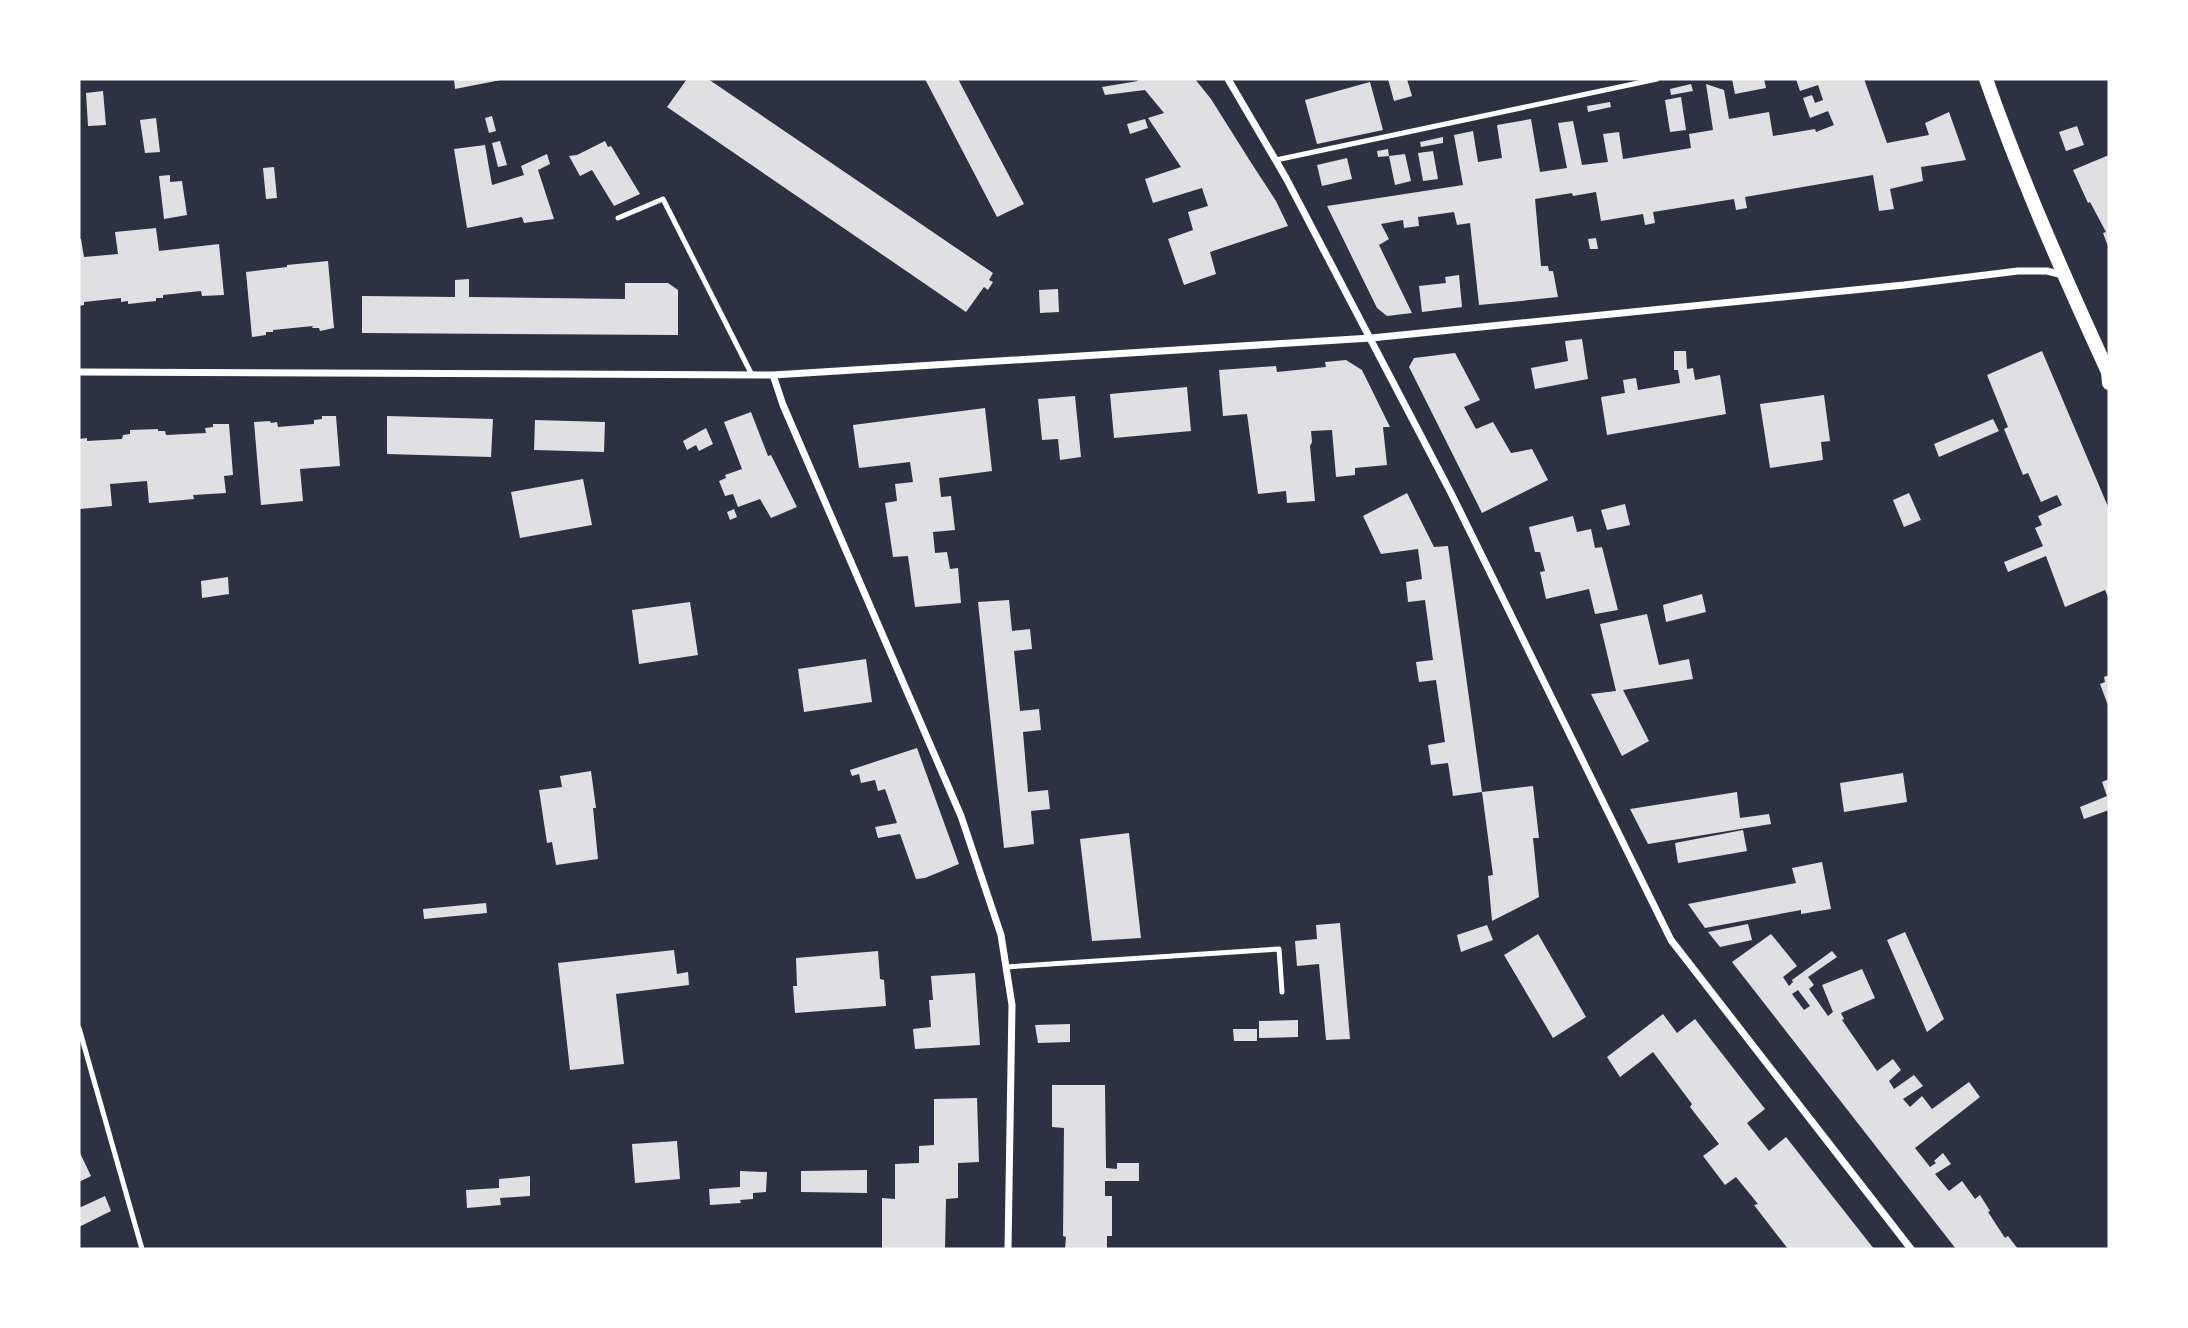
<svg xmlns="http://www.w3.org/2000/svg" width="2188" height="1328" viewBox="0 0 2188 1328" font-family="Barlow,sans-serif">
	<rect width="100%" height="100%" fill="#2d3142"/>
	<path fill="#e0e0e3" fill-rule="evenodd" d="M454,79H500L501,80L455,89Z
		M687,79H708L993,273L989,280L993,282L988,290L984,287L966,312L667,107Z
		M925,79H958L1024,204L997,217Z
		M1136,79H1195L1211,99L1250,161L1276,201L1288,226L1210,252L1216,274L1184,285L1168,239L1193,230L1188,212L1208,206L1202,188L1153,203L1145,179L1181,167L1148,118L1164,113L1145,90L1105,95L1102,87L1138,81Z
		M1388,79H1407L1412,96L1394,101Z
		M1732,79H1764L1766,88L1735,94Z
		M1796,79H1864L1887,143L1929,135L1925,123L1949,112L1966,160L1921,167L1923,181L1890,189L1894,209L1879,211L1873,175L1745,197L1747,208L1736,210L1734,199L1653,212L1655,223L1645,225L1643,214L1601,221L1596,192L1573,196L1572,193L1535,199L1541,266H1548L1549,271H1553L1558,297L1511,302L1479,305L1470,223L1457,225L1454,212L1418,217L1419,226L1404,228L1403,220L1381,224L1389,239L1379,245L1412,313L1387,316L1377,308L1327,206L1463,185L1454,135L1473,131L1478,162L1502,158L1497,125L1531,119L1540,172L1567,168L1558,123L1573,121L1582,165L1608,162L1603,134L1619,132L1623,159L1691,148L1689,134L1713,130L1706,84L1724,90L1729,119L1769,112L1773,136L1815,129L1816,132L1834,125L1828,111L1810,118L1803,98L1812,95L1815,103L1823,100L1818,85L1800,91Z
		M1370,82L1383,130L1317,144L1305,100Z
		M1691,84L1693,91L1671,95L1670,89Z
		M103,91L106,125L88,126L86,93Z
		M1681,97L1686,130L1670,132L1665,100Z
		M1610,102L1611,107L1588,112L1587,106Z
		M492,116L496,131L489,133L485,118Z
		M156,118L160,152L145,153L140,120Z
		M1145,119L1148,128L1130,134L1127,124Z
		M2077,126L2084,145L2066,151L2059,132Z
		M1443,137V143L1421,147L1420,142Z
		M500,141L507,165L498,167L492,143Z
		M605,141L608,147L611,146L640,194L614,206L592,170L580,176L569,156L577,155Z
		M485,145L492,185L524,175L521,166L547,154L550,164L538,170L554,219L524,223L522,217L467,228L454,149Z
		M1388,149L1389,156L1405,154L1411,181L1395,185L1389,156L1378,157L1377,151Z
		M1433,151L1438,179L1423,181L1418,153Z
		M2109,155V249L2103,233L2106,232L2090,202L2088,203L2073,170Z
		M1347,158L1352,179L1322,186L1317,165Z
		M274,167L277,198L266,199L263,168Z
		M170,175V182L182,181L187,215L164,219L159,176Z
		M156,228L159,251L219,244L224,295L202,296L201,291L163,295V298H156V301L128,304V301L121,302V298L84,302V305L79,306V239H81L84,257L118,254L115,232Z
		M1596,238L1598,249H1590L1588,239Z
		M328,261L334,328L320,331L319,328H312L313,326L273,330V332H266V335L252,337L246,272L287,267V265Z
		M1459,275L1462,307L1422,312L1419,286L1446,283L1445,277Z
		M469,279V297L625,299V283H668L678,290V335L362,333V296L455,297V280Z
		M1058,289L1059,312L1040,313L1039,290Z
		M1582,339L1588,379L1535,389L1531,368L1568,361L1565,341Z
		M1674,351H1686L1687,369L1693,368L1695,380L1720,375L1726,414L1607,435L1601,397L1625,393L1623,380L1636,378L1638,390L1680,383L1678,370H1674Z
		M2042,351L2109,509V599L2105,590L2065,607L2046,556L2008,572L2004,562L2043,546L2035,528L2042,525L2038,516L2062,505L2057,495L2041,502L2028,473L2023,475L2004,429L2008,427L1987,375Z
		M1455,353L1480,400L1464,407L1476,429L1493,422L1511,453L1532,449L1548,480L1482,513L1409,367L1414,358Z
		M1346,360L1362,370L1390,427H1383L1387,465L1355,468V475L1336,477L1332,430L1311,431L1312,442L1310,446L1315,501L1287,503L1286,491L1258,494L1247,414L1223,416L1219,370L1276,366L1277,372L1326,367L1325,362Z
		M1187,387L1191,431L1114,438L1110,394Z
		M1824,395L1830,441L1821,442L1823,460L1770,468L1760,404Z
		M1075,396L1081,457L1060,460L1058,439L1042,440L1038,399Z
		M985,408L992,471L939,478L941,497L951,496L955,530L933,532L935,553L947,552L950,569L958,568L961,603L915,607L908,556L893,557L885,503L897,501L895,484L913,482L910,462L859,468L853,425Z
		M751,412L768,456L771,455L797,507L771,518L760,499L738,507L733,494L725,496L719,481L726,478L725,475L742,469L724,422Z
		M322,416H336L340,466L300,469L303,501L261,505L254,422L270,421L271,423L277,422L278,427L314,424V420L322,419Z
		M387,416L493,419L491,457L387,454Z
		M1993,419L1999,431L1939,457L1934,444Z
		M535,420L605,422L604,452L534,450Z
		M213,424H229L233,475L224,476L226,493L193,495L194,499L149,503L147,481L110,484L112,506L80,509L79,439L87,438V441L122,439L123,435L130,434V430L158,429V431H165L166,435L206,433L205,428L213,427Z
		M706,428L713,444L699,451L696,445L687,450L683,441Z
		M583,479L592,525L520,538L511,492Z
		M1407,493L1434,547L1448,546L1482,792L1453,796L1448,763L1431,765L1428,745L1445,742L1436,680L1419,682L1416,662L1433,660L1425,600L1408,602L1406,582L1422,579L1418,549L1381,554L1363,516Z
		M1909,493L1921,520L1904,527L1893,500Z
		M1625,504L1630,525L1607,530L1601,510Z
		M734,509L737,517L730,520L727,512Z
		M1573,516L1577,532L1591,529L1595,548L1602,547L1618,610L1595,614L1589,589L1546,599L1540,572L1545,571L1540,552H1535L1529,527Z
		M228,577L229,594L202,598L201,581Z
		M1702,594L1706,612L1666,622L1663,605Z
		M1009,600L1012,631L1030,629L1032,649L1014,651L1020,711L1039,709L1040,720L1041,730L1023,732L1028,792L1048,790L1050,809L1031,811L1034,844L1004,848L978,602Z
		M690,602L698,655L639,664L632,610Z
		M1647,614L1659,665L1689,659L1693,679L1623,690L1649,741L1622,756L1591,694L1616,691L1600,624Z
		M866,659L872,702L804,712L798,669Z
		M2109,675V708L2100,684L2105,682L2104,677Z
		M917,748L959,864L925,878L916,879L900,834L878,838L875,827L897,823L885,789L878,791L875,780L861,783L859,774L852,776L850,770Z
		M591,771L596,808H593L598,859L556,865L552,842L547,843L539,790L562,787L560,776Z
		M1903,773L1907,802L1844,812L1840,783Z
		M2109,779V810L2084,819L2080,807L2107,796L2102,782Z
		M1533,786L1539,838H1533L1539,897L1492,921L1488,876L1493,875L1482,792Z
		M1737,792L1740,818L1769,814L1771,824L1648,844L1630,809Z
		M1743,830L1747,851L1678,863L1675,843Z
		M1129,833L1141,938L1092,941L1080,839Z
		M1822,862L1831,909L1801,914V910L1705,928L1688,904L1796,883L1792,868Z
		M486,903L487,913L424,919L423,909Z
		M1340,923L1350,1039L1326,1040L1319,964L1297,966L1295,941L1317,939L1316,925Z
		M1748,924L1752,940L1720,947L1708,932Z
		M1487,925L1493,940L1461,952L1457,935Z
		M1905,932L1944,1019L1927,1032L1887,940Z
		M1538,934L1586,1017L1553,1038L1504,955Z
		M1771,934L1797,966L1783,977L1789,986L1793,982L1792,980L1832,951L1837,957L1808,977L1814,985L1809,989L1828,1016L1833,1012L1822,985L1862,969L1875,998L1841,1013L1844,1019L1842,1020L1877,1071L1893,1059L1901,1070L1889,1081L1894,1089L1914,1075L1923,1086L1903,1099L1910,1107L1922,1096L1932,1109L1969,1082L1980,1097L1915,1148L1930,1167L1936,1163L1934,1161L1943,1153L1951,1164L1935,1174L1949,1191L1962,1181L1975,1199L1980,1195L1990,1211L1988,1212L2005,1238L2008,1236L2018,1249H1956L1732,962ZM1798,990L1810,1006L1804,1010L1792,994Z
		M674,950L677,974L688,972L689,985L616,994L624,1064L570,1070L558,963Z
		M878,951L880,979L884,980L886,1006L795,1013L793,986H797L796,958Z
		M975,973L980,1045L915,1049L913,1029L931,1027L929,1000H933L931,976Z
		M1663,1014L1677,1033L1695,1019L1765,1109L1747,1123L1769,1151L1786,1137L1874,1249H1788L1754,1205L1758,1204L1736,1177L1725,1185L1703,1156L1719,1144L1690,1107L1692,1104L1653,1052L1620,1077L1607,1057Z
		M1298,1020V1037L1259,1038V1021Z
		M1070,1024V1042L1038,1043L1035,1025Z
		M1233,1029H1257V1041H1234Z
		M1052,1085H1105L1106,1168L1117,1169V1163H1139V1181H1105V1196H1112V1236H1107V1249H1065L1066,1237L1063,1236L1064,1128L1052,1127Z
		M977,1098L979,1162L958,1163V1198L946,1199L945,1249H882V1198L895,1199V1164L919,1163V1146L934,1145V1099Z
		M677,1141L680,1179L635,1183L632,1144Z
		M79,1151L91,1176L79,1182Z
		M867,1170V1193L801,1192V1171Z
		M740,1171L767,1172L766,1192L753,1193V1199L740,1200L741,1203L710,1205L709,1189L740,1187Z
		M530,1176V1196L500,1198L501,1205L467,1208L466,1190L499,1188V1179Z
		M105,1196L111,1211L79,1227V1208Z"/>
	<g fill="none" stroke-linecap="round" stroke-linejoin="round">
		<path stroke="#fff" stroke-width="5" d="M1276,160L1657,79
			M618,218L663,199L752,375
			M1006,967L1279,949L1282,992
			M79,1028L142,1249"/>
		<path stroke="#fff" stroke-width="7" d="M1228,79L1286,178L1451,493L1671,940L1911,1249
			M79,372L773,375L1371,338L1904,285L2018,271H2047L2063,275
			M773,375L783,405L961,816L1001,935L1012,1005L1008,1249"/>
		<path stroke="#fff" stroke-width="14" d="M1986,79C2021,179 2064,276 2108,372L2109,383"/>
	</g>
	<rect width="2188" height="1328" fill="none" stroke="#ffffff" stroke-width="161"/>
</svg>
